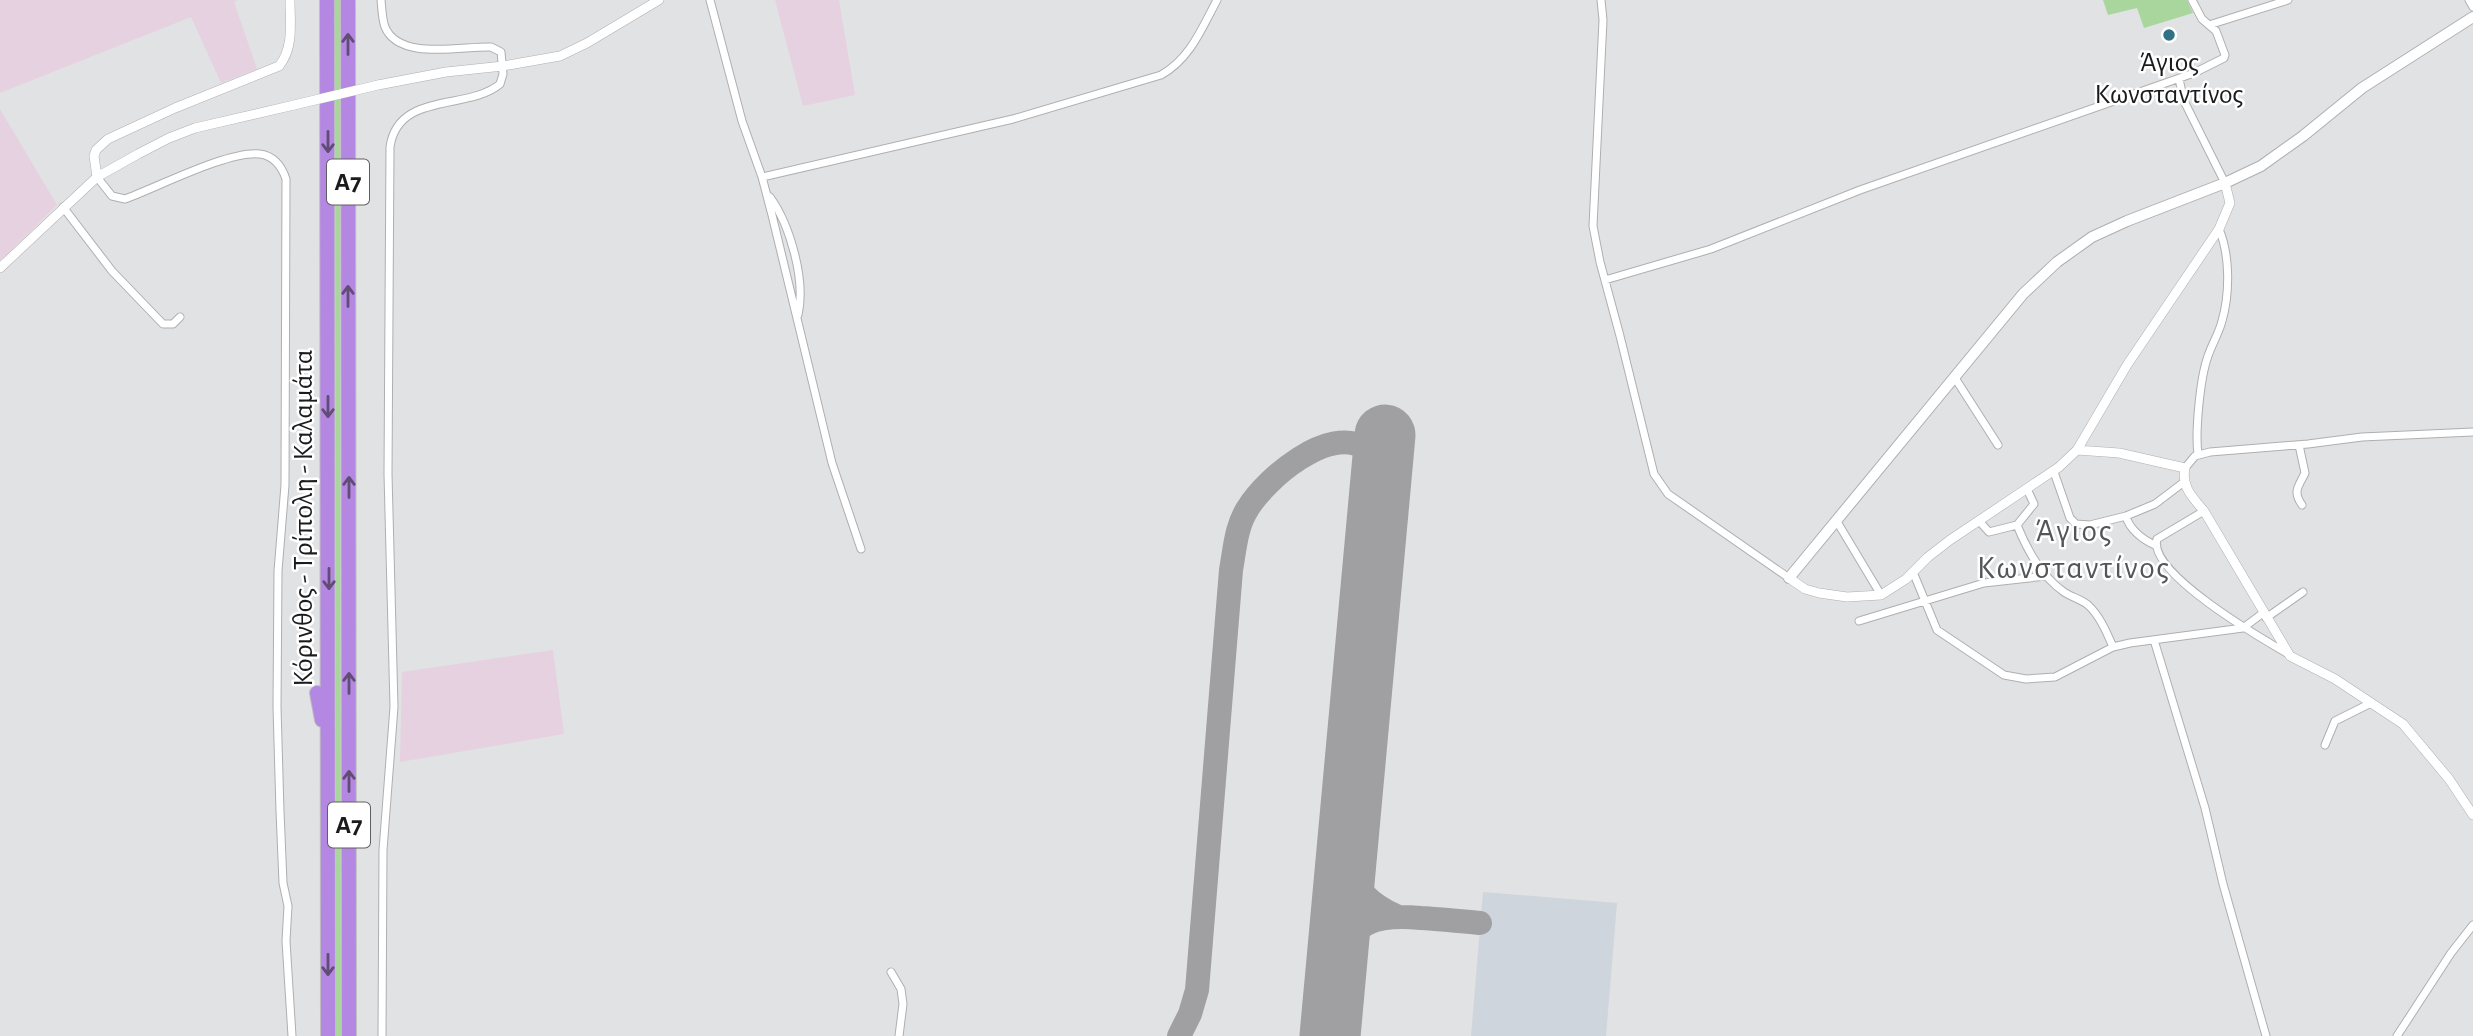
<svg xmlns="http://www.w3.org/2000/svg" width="2473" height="1036" viewBox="0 0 2473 1036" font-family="'Alegreya Sans',sans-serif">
	<rect width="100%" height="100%" fill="#e1e2e4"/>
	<path fill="#e6d1e0" d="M0,0H238L234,2L257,69L221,83L191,17L0,93Z
		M775,0H839L855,95L803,106Z
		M0,109L57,205L0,261Z
		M553,650L564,734L400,762L402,672Z"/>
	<path fill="#cfd5dd" d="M1483,892L1617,903L1606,1036H1471Z"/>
	<path fill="#a9d69d" d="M335,0H340L341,1036H336Z
		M2103,0H2187L2193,13L2144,28L2137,8L2108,15Z"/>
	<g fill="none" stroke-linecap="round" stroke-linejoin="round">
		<path stroke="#a0a0a2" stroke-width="24" d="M1345,863C1358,891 1368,903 1396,916
			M1337,965C1352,920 1376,914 1421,918C1440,919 1460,921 1480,923
			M1179,1036L1190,1014L1197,990L1231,570C1235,548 1236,526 1248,508C1266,479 1328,425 1365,448C1371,452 1377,463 1382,469"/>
		<path stroke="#a0a0a2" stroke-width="61" d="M1330,1036L1385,435"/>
		<g stroke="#aeafb1" stroke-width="9">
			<path id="minor" d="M381,0C382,9 382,19 385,27C399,61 461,46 491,47L501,52L503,74L500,84C468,111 398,91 390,147L388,474L394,707L383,850L382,1036
				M710,0L742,121L762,177L772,215L832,463L861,549
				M1601,0L1603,20L1593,226L1600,262L1620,336L1654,474L1668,494L1789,578
				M2469,0L2473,7
				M2209,25L2288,0
				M2179,79L2184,101L2225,183
				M97,177L112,196L125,199C156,188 229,150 260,154C274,156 282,167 286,179L285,485L278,571L277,707L280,811L283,883L288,906L286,941L292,1036
				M762,177L1013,119L1161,75C1190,59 1202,28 1217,0
				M770,197C790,225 806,280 798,315
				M63,207L112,271L163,324H173L180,317
				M1605,280L1711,249L1860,190L2194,73L2224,58L2225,55L2216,31L2202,19L2192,0
				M1955,378L1998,445
				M2299,445L2305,473C2299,486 2292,491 2302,505
				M2198,454C2195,432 2200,378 2208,356C2212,344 2219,333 2222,321C2230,293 2230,255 2219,229
				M2185,468L2195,456L2210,452L2308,444L2362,437L2473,432
				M2054,472L2070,518L2076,524L2090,525L2126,516
				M2027,489L2034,504L2017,525C2027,550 2041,576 2064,592C2071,597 2081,599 2088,605C2100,616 2107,633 2113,647
				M2204,511L2157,539C2147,573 2264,640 2290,655
				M1836,520L1881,595
				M1980,522L1989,532L2017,525
				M2155,545C2143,540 2129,529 2126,516L2155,504L2184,482
				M1913,572L1937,630L2004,675L2026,679L2055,677L2113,647L2130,643L2243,628L2263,613
				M2266,618L2303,592
				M1859,621L1984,583L2046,576
				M2154,640L2205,808L2223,884L2266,1036
				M2325,745L2335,721L2371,703
				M891,972L901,989L903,1004L899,1036
				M2397,1036L2451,953L2473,925"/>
		</g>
		<g stroke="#aeafb1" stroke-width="10">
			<path id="tertiary" d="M378,85L446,72L503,66L560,56L587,43L659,0
				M97,177L94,156L96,150L108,139L175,108L279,66C294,48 290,23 290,0
				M0,268L97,177L138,154L169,138L195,128L294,105
				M2077,450L2119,453L2185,468C2181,487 2193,498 2204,511L2290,656L2335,679L2403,724L2449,779L2473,815
				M1789,578L1805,589L1819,593L1847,597L1881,595L1906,579L1928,557L1950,540L2059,467L2077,450L2127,365L2219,229L2230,203L2225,183"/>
		</g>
		<g stroke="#aeafb1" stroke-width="12">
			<path id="secondary" d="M1789,578L2023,294L2057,262L2092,237L2127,221L2225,183L2261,166L2303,136L2362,88L2473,17"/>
		</g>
		<g stroke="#bfbfbf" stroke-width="16">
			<path id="motorway" d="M327,0L328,1036
				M348,0L349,1036
				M317,693L322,720"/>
		</g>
		<use href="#minor" stroke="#fff" stroke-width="7"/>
		<use href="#tertiary" stroke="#fff" stroke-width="9"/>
		<use href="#secondary" stroke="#fff" stroke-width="10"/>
		<use href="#motorway" stroke="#b488e2" stroke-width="14"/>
		<g stroke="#aeafb1" stroke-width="10" stroke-linecap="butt">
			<path id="tertiary-bridge" d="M294,105L378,85"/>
		</g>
		<use href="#tertiary-bridge" stroke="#fff" stroke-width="9"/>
	</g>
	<defs><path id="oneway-shaft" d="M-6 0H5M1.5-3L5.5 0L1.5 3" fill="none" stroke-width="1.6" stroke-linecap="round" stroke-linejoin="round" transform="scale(1.75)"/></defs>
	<g stroke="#604c75">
		<use href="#oneway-shaft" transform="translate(348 44) rotate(-90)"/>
		<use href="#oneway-shaft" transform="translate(328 142) rotate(90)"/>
		<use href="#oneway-shaft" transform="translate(348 296) rotate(-90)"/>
		<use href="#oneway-shaft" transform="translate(328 407) rotate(90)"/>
		<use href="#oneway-shaft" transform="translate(349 487) rotate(-90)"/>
		<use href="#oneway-shaft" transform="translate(329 579) rotate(90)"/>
		<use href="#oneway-shaft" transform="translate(349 683) rotate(-90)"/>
		<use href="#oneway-shaft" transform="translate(349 781) rotate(-90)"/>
		<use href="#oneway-shaft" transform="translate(328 965) rotate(90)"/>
	</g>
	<circle fill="#327085" stroke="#fff" stroke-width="2.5" cx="2169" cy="35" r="7"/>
	<g text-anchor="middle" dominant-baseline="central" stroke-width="5" stroke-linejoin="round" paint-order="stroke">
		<g fill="#fff" stroke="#5f5f60" stroke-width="2">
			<rect x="327" y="159.5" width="42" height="45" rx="5"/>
			<rect x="328" y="802.5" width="42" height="45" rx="5"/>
		</g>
		<g font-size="26" font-weight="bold" fill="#1b1b1c">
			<text x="348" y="182">Α7</text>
			<text x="349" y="825">Α7</text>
		</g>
		<g font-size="28" fill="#1b1b1c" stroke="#fff">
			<text x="2169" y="63">Άγιος<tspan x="2169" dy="32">Κωνσταντίνος</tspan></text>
		</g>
		<g font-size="28" fill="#1b1b1c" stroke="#fff">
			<text transform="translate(304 518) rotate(-90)">Κόρινθος - Τρίπολη - Καλαμάτα</text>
		</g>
		<g font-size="32" letter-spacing="2" fill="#545557" stroke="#fff">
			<text x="2074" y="531">Άγιος<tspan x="2074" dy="37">Κωνσταντίνος</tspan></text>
		</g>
	</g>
</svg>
